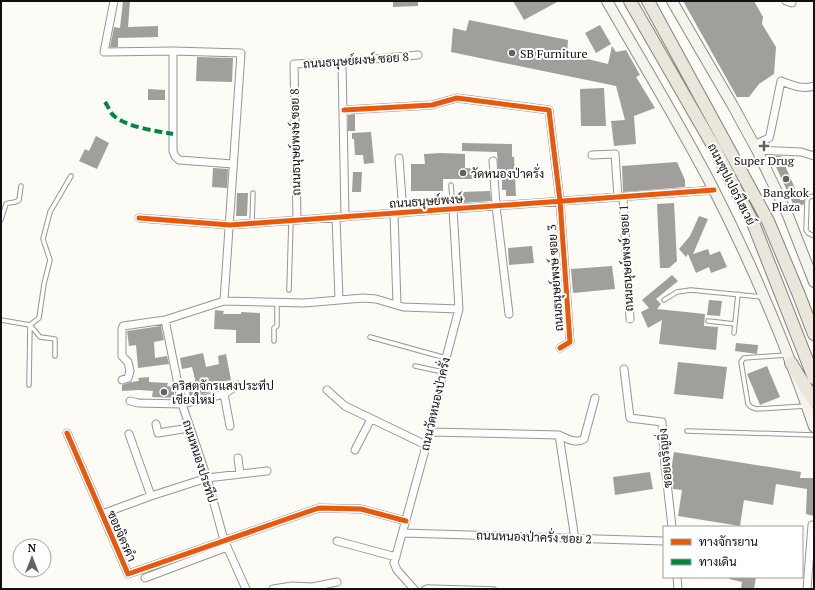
<svg xmlns="http://www.w3.org/2000/svg" width="815" height="590" viewBox="0 0 815 590" font-family="'PT Serif',Sarabun,serif">
	<rect width="100%" height="100%" fill="#fcfbf6"/>
	<path fill="#a09f9b" d="M123,1H130L128,27L158,26V37L118,38V47H110L114,27L120,28Z
		M393,1H418V6L393,7Z
		M513,1H559L524,20Z
		M683,1H754L763,17L762,24L776,47L774,74L759,84L749,97H737Z
		M469,20L568,40L567,54L608,64L612,46L616,52L626,50L640,75L636,77L655,108L634,116L636,144L614,146L611,121L625,120L616,86L451,52L453,28L466,31Z
		M600,25L611,44L596,53L585,33Z
		M197,57L233,58L232,82L196,81Z
		M604,88L606,126H581L580,89Z
		M148,89L165,90V100H148Z
		M355,114V131H348V115Z
		M371,132L374,163L364,164L363,155H355L354,139H352V133Z
		M96,136L109,143L97,169L79,161L85,149L89,151Z
		M462,143L512,144V157H514L516,196H506V190H502V179H499L497,152L462,151Z
		M441,153L465,154V168L480,169L479,179H443V191H411V164H425L424,154Z
		M771,156H781L800,200H804V204L795,208Z
		M677,162L685,180V187L623,192L622,166Z
		M213,168L228,169L227,188L212,187Z
		M353,172H362L361,192H352Z
		M490,191L491,201L461,203V192Z
		M237,193H248L247,216H236Z
		M674,203L677,261L669,268H660L657,204Z
		M699,216L708,219L693,254L708,249L710,255L720,251L727,267L711,273L709,267L696,273L688,254L686,257L679,249L690,236Z
		M532,246L534,263L509,265L508,248Z
		M612,266L615,289L573,293L571,269Z
		M672,275L678,281L656,299L661,304L657,309L705,314L704,326L718,327L716,350L659,344L662,320L648,328L641,312L649,308L642,300Z
		M709,300L722,301L720,316L707,315Z
		M215,310L224,311L223,314H241V312L260,313V343H236V330L214,329Z
		M161,326L164,340L154,342L155,358L167,356L169,364L138,368L136,345L129,346L127,331Z
		M736,343L758,345L757,354L735,351Z
		M203,353L206,367L219,364L218,356L226,354L231,380L213,383L214,391L190,397L188,389L197,388L192,367L182,369L180,358Z
		M678,362L727,367L723,399L674,394Z
		M767,366L780,397L760,405L747,374Z
		M149,377V382L168,383L167,386L173,387L175,398L152,397L153,391L139,390L122,391V385L131,382L139,381L138,378Z
		M674,452L801,472L800,478H813L814,484V516L806,514L807,489L776,484L773,505L744,500L740,526L678,516L682,490L673,489L671,470Z
		M650,472L653,489L615,495L613,477Z
		M729,577H756L754,589H741L742,582L729,579Z"/>
	<g fill="none" stroke-linecap="round" stroke-linejoin="round">
		<g stroke="#969694" stroke-width="5.5">
			<path id="service" d="M451,185L453,209
				M814,196L809,197L807,200L806,230L808,233L814,236
				M1,220L6,204C10,201 15,204 19,200L21,186
				M252,223L253,193
				M289,290L291,220
				M664,300L677,292L691,290L762,297
				M1,320L30,325L29,385
				M708,321L735,324
				M734,333L738,294
				M370,337L446,358
				M274,341V328L277,326V302
				M786,355L744,358L741,362L748,404L751,407L756,409L806,406
				M55,356V339L40,337L30,325L39,318L44,284L50,260L43,239L50,212L71,176
				M415,366L443,372
				M687,431L814,435
				M423,589L427,587L494,589"/>
		</g>
		<g stroke="#969694" stroke-width="9">
			<path id="minor" d="M114,1L104,52L173,51L241,53L224,301
				M786,1L792,3
				M173,51V151L175,156L179,160L233,164
				M342,62L345,217
				M344,110L432,105L457,98L549,110L560,201L570,342L560,348
				M754,145L769,138L770,135L781,81C792,85 802,90 814,86
				M757,150L801,152L814,156
				M592,155L615,154L618,197
				M399,158L403,213
				M493,161L496,206L509,314
				M623,197L630,319
				M394,213L397,305
				M336,217L339,300
				M139,218L230,225L714,190
				M297,220L294,64L342,62L418,55
				M165,320L182,404L207,478L224,540L246,589
				M624,369L630,418L662,422L664,456L672,527
				M122,380L128,378L130,371L128,362L122,356V329L123,326L165,320L224,301L304,303L363,298L376,299L403,307L459,309
				M327,390L345,406L426,445
				M224,394L230,426
				M130,401L138,403L182,404L224,394L238,385
				M156,424L158,433L189,428
				M430,432L559,435C568,439 576,444 584,439L595,398
				M67,433L128,574L319,508L361,509L406,521
				M129,434L151,496
				M559,435L575,539
				M355,450L371,419
				M238,458L240,474
				M102,514L151,496L207,478L267,471
				M403,533L664,541
				M337,541L396,557
				M677,577L678,589
				M145,578L227,547
				M273,589L292,586L312,587L337,582
				M414,589L397,570L394,563L430,432L446,358L459,309L453,209
				M807,589L812,525"/>
		</g>
		<g stroke="#8d8c8a" stroke-width="12">
			<path id="secondary" d="M607,1C643,64 681,126 714,190C752,265 787,347 814,427
				M672,1L733,106L757,150L787,213L814,282"/>
		</g>
		<g stroke="#848381" stroke-width="14">
			<path id="trunk" d="M630,1L715,149L753,223L814,378
				M648,1L768,221L799,295L814,334
				M791,363L814,401"/>
		</g>
		<use href="#service" stroke="#fffefe" stroke-width="3.5"/>
		<use href="#minor" stroke="#fffefe" stroke-width="7"/>
		<use href="#secondary" stroke="#f4f4ec" stroke-width="10"/>
		<use href="#trunk" stroke="#eae6da" stroke-width="12"/>
		<path stroke="#00873e" stroke-width="4" stroke-dasharray="8 4" stroke-linecap="butt" d="M105,102C108,106 110,112 113,115C125,127 157,131 173,134"/>
		<g stroke="#fff" stroke-width="8">
			<path id="cycleway" d="M344,110L432,105L457,98L549,110L560,201L570,342L560,348
				M139,218L230,225L714,190
				M67,433L128,574L319,508L361,509L406,521"/>
		</g>
		<use href="#cycleway" stroke="#e8590c" stroke-width="5"/>
	</g>
	<g fill="#636260" stroke="#fff" stroke-width="1.5">
		<circle cx="512" cy="53" r="4"/>
		<path d="M762 140h4v4h4v4h-4v4h-4v-4h-4v-4h4z"/>
		<circle cx="463" cy="173" r="4"/>
		<circle cx="786" cy="179" r="4"/>
		<circle cx="164" cy="392" r="4"/>
	</g>
	<g text-anchor="middle" dominant-baseline="central" stroke-width="4" stroke-linejoin="round" paint-order="stroke">
		<g font-size="12" fill="#101010" stroke="#fff" text-anchor="start">
			<text x="520" y="53">SB Furniture</text>
			<text x="764" y="160" text-anchor="middle">Super Drug</text>
			<text x="471" y="173">วัดหนองป่าครั่ง</text>
			<text x="786" y="192" text-anchor="middle">Bangkok<tspan x="786" dy="14">Plaza</tspan></text>
			<text x="172" y="385">คริสตจักรแสงประทีป<tspan x="172" dy="14">เชียงใหม่</tspan></text>
		</g>
		<g font-size="12" fill="#101010" stroke="#fff">
			<text transform="translate(356 60) rotate(-4)">ถนนธนุษย์ผงษ์ ซอย 8</text>
			<text transform="translate(295 142) rotate(-91)">ถนนธนุษย์พงษ์ ซอย 8</text>
			<text transform="translate(732 184) rotate(63)">ถนนซุปเปอร์ไฮเวย์</text>
			<text transform="translate(426 201) rotate(-4)">ถนนธนุษย์พงษ์</text>
			<text transform="translate(626 258) rotate(-93)">ถนนธนุษย์พงษ์ ซอย 1</text>
			<text transform="translate(555 278) rotate(-94)">ถนนธนุษย์พงษ์ ซอย 3</text>
			<text transform="translate(435 404) rotate(-77)">ถนนวัดหนองป่าครั่ง</text>
			<text transform="translate(665 458) rotate(-95)">ซอยเจริญยิ่ง</text>
			<text transform="translate(200 461) rotate(72)">ถนนหนองประทีป</text>
			<text transform="translate(122 536) rotate(66)">ซอยจิตรคำ</text>
			<text transform="translate(534 537) rotate(2)">ถนนหนองป่าครั่ง ซอย 2</text>
		</g>
	</g>
	<rect width="815" height="590" fill="none" stroke="#101010" stroke-width="4"/>
	<rect x="663" y="526" width="140" height="52" fill="#ffffff" stroke="#9f9f9f"/>
	<rect x="671" y="539" width="20" height="6" fill="#e8590c" stroke="#9f9f9f"/>
	<text x="699" y="546" font-size="12" fill="#101010">ทางจักรยาน</text>
	<rect x="671" y="559" width="20" height="6" fill="#00873e" stroke="#9f9f9f"/>
	<text x="699" y="566" font-size="12" fill="#101010">ทางเดิน</text>
	<g transform="translate(32 558)"><circle r="19" fill="#ffffff" stroke="#9f9f9f"/>
	<path d="M0-3L7 15L0 10L-7 15Z" fill="#636260"/>
	<text y="-6" font-size="11" font-weight="bold" text-anchor="middle" fill="#101010">N</text>
	</g>
</svg>
